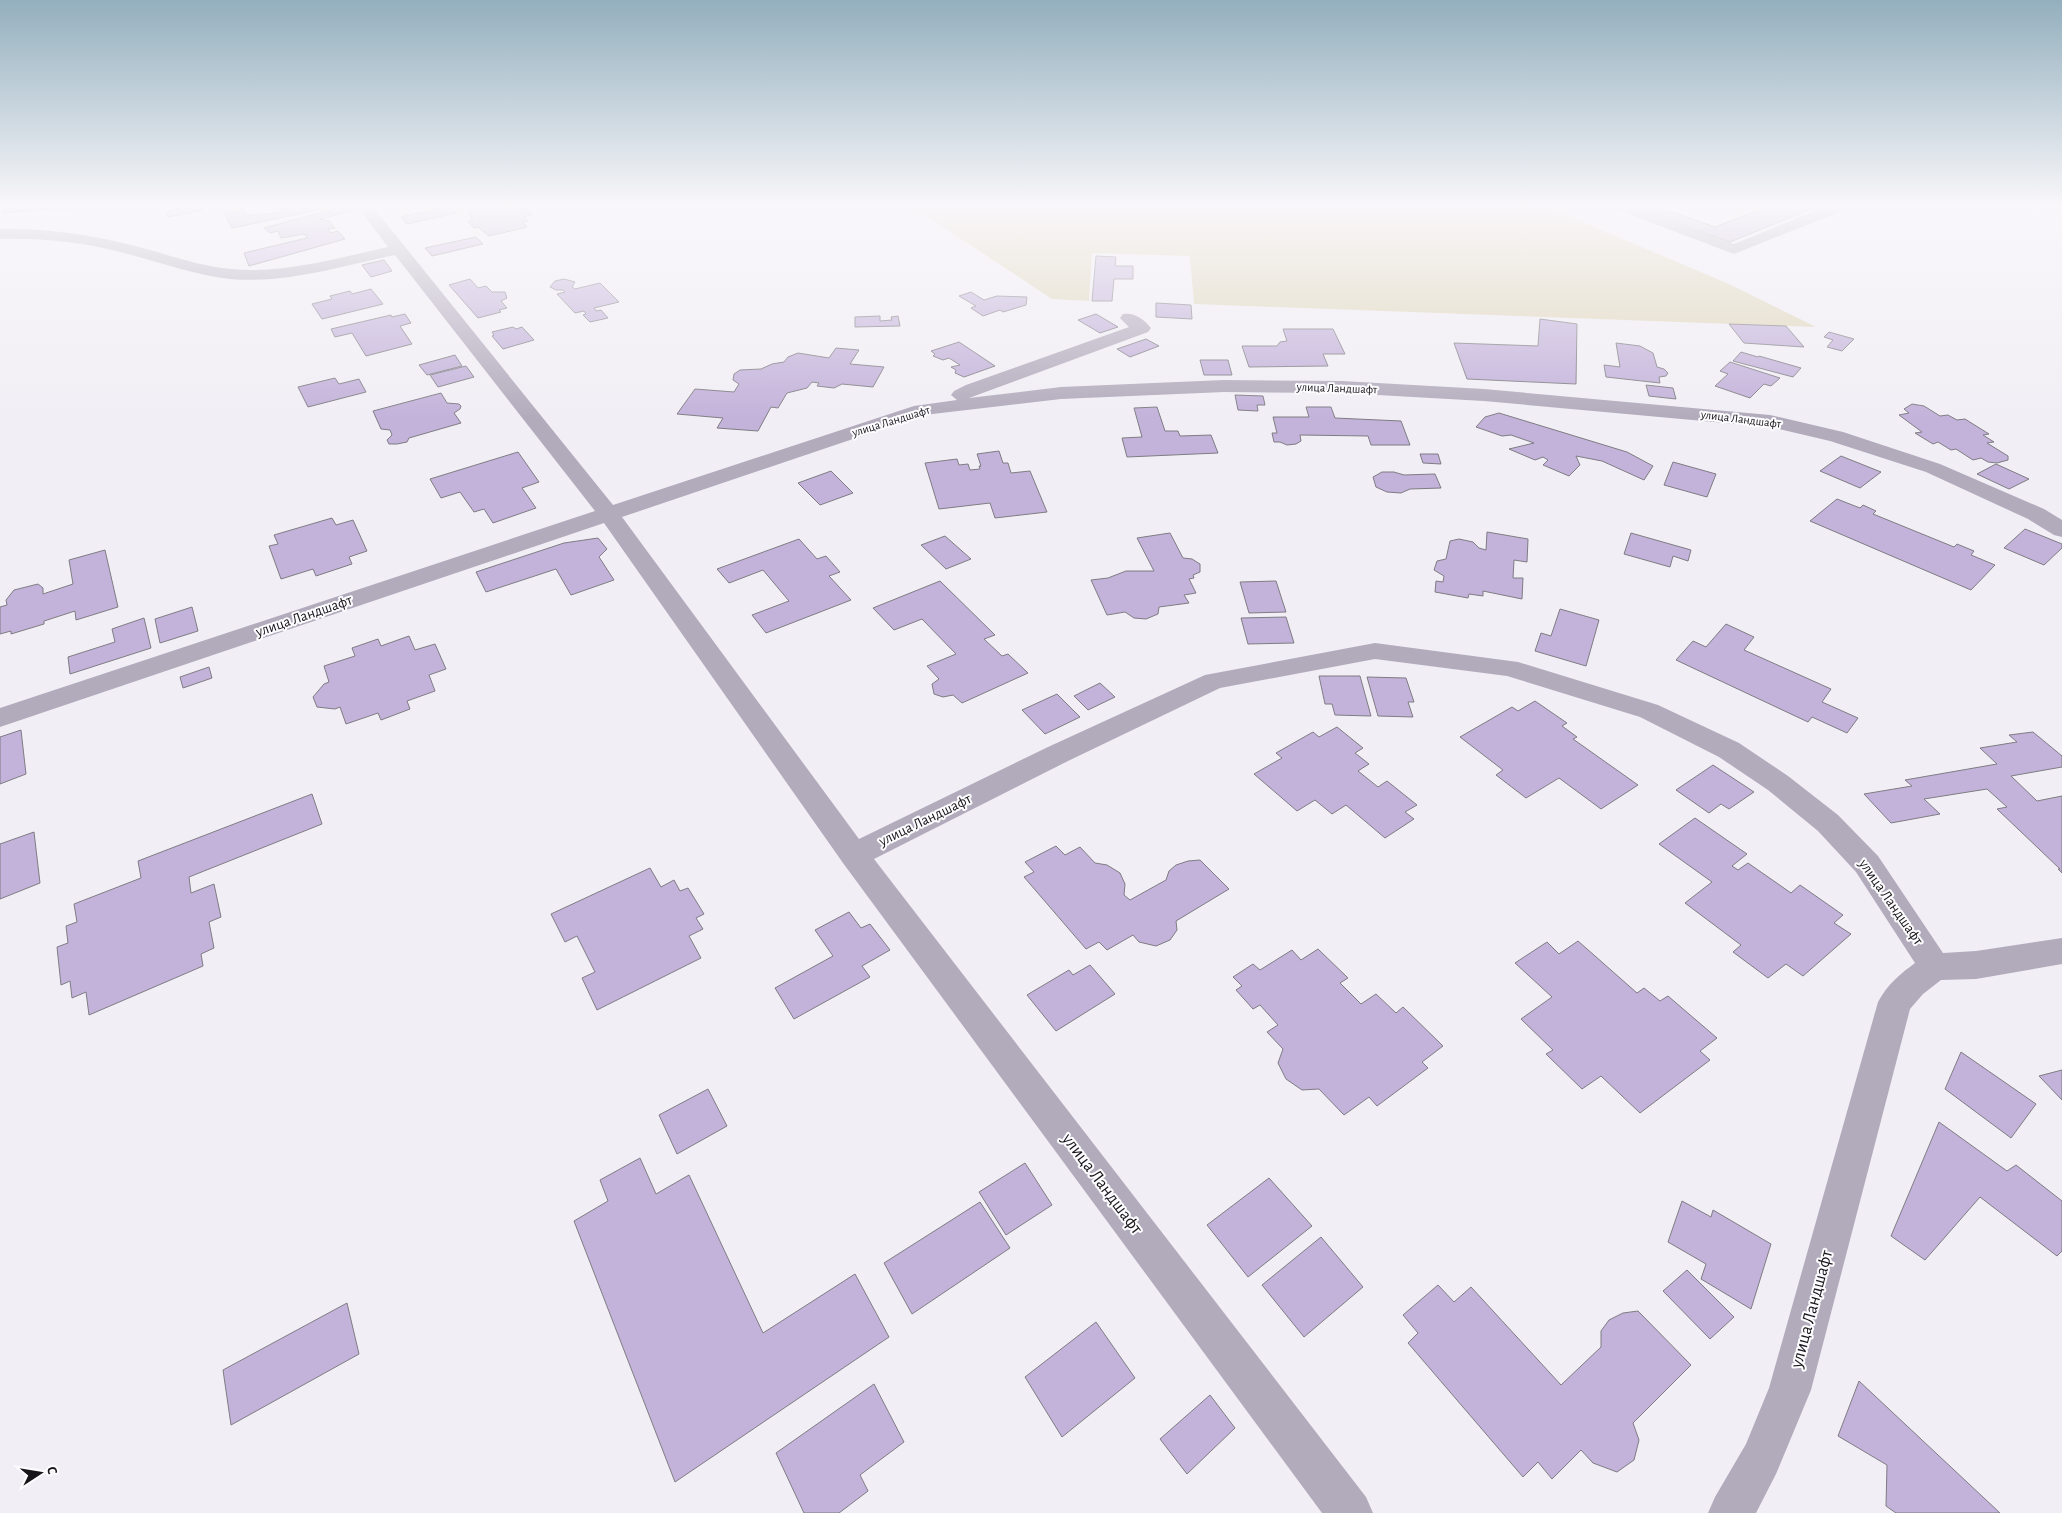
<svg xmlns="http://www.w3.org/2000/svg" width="2062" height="1513" viewBox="0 0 2062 1513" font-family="'Alegreya Sans',sans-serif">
	<rect width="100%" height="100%" fill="#f1eef5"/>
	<path fill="#ded6b9" d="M913,207H1547L1729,284L1816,327L1194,304L1190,256L1092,253L1089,301L1052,299Z"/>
	<path fill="#c3b2da" stroke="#7f7d83" d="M6,207H88L60,211L62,208L2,213Z
		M177,207H202L204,210L168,217L166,212L178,209Z
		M278,207H322L323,209L232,228L224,213L244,209L246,214L251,215L272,214L281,212Z
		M341,207H347L352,211L320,219L329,221L335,228L328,229L331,233L338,231L345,239L249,266L244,253L307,238L305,234L281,238L278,231L270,233L264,228Z
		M445,207H452L457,213L407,224L401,217Z
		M482,207H515L517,210L525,208L532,215L524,217L528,221L523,222L527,227L489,236L478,227L474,228L468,221H473L467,211Z
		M1643,207H1659L1715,227L1766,207H1816L1730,242L1639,209Z
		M476,237L483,244L432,256L425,248Z
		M1096,256L1116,257L1115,266H1133V279H1114L1112,301H1092Z
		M384,260L392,271L371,277L362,265Z
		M470,279L478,288L486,286L492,292H505L507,298L501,301L507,308L499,310L501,312L478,318L449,285Z
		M564,279L575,282L572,287L575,289L600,283L619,302L594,308L596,311L601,310L608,318L590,322L583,315L586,314L584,311L575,313L557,294L565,292L563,290H556L550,287L555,281Z
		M371,289L383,304L322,319L312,304L332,299L330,296L350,291L352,294Z
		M971,292L984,300L997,296L1027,297L1026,305L1003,312L1000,310L983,316L971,308L976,306L959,296Z
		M1156,303L1191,305L1192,319L1156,317Z
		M405,314L411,323L400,326L412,344L366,356L352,333L335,337L331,329L391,315L392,317Z
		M1096,314L1118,327L1100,333L1078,320Z
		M880,316V321L892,320L891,317L898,316L900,326L855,327V317Z
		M1540,319L1577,324L1576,384L1467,379L1454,343L1538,346Z
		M1729,324L1786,326L1804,347L1744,343Z
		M513,327L516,329L522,327L534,340L503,349L492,336L494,335L492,332Z
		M1283,329H1333L1345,354H1323L1328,366L1249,367L1242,346H1277L1280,342L1287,341Z
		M1829,332L1854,339L1842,351L1827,347L1833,340L1824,337Z
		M1146,339L1159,346L1130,357L1117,349Z
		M959,342L995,366L964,377L955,373L956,370L951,367L960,365L949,358L943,360L933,356L935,354L931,351Z
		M1616,343L1640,346L1653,353L1657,367L1664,369L1668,373L1666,376L1659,377L1660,383L1606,377L1604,365L1620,367Z
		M836,348L859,350L850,364L884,367L873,387L842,384L834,388L817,386L819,383L812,382L807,388L787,393L778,408L771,407L758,431L717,428L723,418L677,414L695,389L734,392L739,384L733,380L734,374L740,370L761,369L772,364L784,362L788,357L798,353L829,358Z
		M1741,352L1758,357L1759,356L1801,368L1793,377L1733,361Z
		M455,355L462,366L427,375L419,365Z
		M1200,360H1228L1232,375H1204Z
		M1730,362L1780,378L1771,386L1764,384L1750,398L1715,386L1728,374L1720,371Z
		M466,366L474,377L438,387L430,375Z
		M335,378L339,384L359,379L366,392L308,407L298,387Z
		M1646,385L1673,388L1676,399L1649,396Z
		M441,393L447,403L459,404L461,406L460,409L454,413L461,423L409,438L407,442L397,444H389L387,440L392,435L390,430L381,429L373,411Z
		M1235,395L1263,396L1265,405H1257L1258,411L1238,410Z
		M1912,404L1924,406L1940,416L1948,415L1957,420L1965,419L1989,434L1983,435L1994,442L1987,443L2008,456V460L1997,463L1988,462L1981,458L1973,460L1956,449L1951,450L1938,442L1933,444L1915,433L1922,432L1899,415L1909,413L1904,409Z
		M1157,407L1165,431H1178L1180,436L1211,435L1218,453L1127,457L1122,438L1142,437L1134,408Z
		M1306,407H1331L1335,418L1401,421L1410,445H1371L1368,436L1300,435L1301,441L1296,444L1287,445L1280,442H1274L1272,433H1277L1273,417H1309Z
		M1499,413L1627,452L1653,466L1644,480L1602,461L1576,456L1580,465L1569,476L1543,465L1548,460L1543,457L1535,460L1509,449L1534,443L1511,435L1502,436L1476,427L1485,417Z
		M999,451L1003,463H1008L1011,473L1030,471L1047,512L995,518L990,503L939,509L925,463L957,459L959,465L968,464L970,470L980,469L979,466H981L977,454Z
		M518,452L539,482L522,488L536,508L493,523L484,509L474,512L460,492L441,498L430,479Z
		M1420,454H1438L1441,464L1423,463Z
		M1841,456L1881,472L1860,488L1820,471Z
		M1673,462L1716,474L1707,497L1664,485Z
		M1996,464L2029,479L2009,489L1977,474Z
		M831,471L853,493L820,505L798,483Z
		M1382,472H1394L1404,475L1435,474L1441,488L1410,489L1401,493L1387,492L1376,487L1373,477Z
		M1837,499L1860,508L1863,505L1876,511L1873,514L1954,547L1957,544L1974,551L1971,555L1995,565L1971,590L1810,521Z
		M332,518L336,525L353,520L367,551L349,557L352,564L316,576L313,569L281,579L269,546L278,544L274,535Z
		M2025,529L2062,544V548L2044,565L2004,548Z
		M1487,532L1528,539L1527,562L1514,560L1513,578H1523L1522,599L1483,591V596L1469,594L1468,598L1435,592L1436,581L1443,582L1444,576L1434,570L1437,561L1446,559L1450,541L1459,539L1473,542L1479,548L1486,550Z
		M1170,533L1183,558L1192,559L1200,564V572L1193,575L1194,578L1189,579L1196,593L1184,595L1189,603L1159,607L1158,614L1146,619L1134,618L1125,612L1107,615L1091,580L1108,578L1126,571H1154L1137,538Z
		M1631,533L1691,550L1688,561L1673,556L1670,567L1624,554Z
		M945,536L971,559L946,569L921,545Z
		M598,538L607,549L599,557L614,580L571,595L556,569L486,592L476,572L564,543Z
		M799,539L817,559L826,556L840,572L829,576L851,600L766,633L752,615L789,601L763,570L729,583L717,569Z
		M105,550L118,607L76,620L75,611L44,621V624L11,634V631L0,634V607L7,605L6,600L14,590L38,584L43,588V594L73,584L69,560Z
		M940,581L995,635L984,639L1002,656L1008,654L1028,673L962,703L953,695L943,697L934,694L932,684L939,679L927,666L956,654L922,619L894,630L873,608Z
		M1276,581L1286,612L1249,613L1240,582Z
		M192,607L198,631L160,643L155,619Z
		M1560,609L1599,620L1586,666L1535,651L1541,633L1551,636Z
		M1286,617L1294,643L1248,644L1241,618Z
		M144,618L151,648L70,674L68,657L115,642L112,629Z
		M1726,624L1754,637L1744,650L1831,689L1822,702L1858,718L1847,733L1812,717L1808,722L1676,660L1693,641L1706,647Z
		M409,636L415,650L435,644L446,669L429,675L435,691L407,701L410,709L381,720L378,713L346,724L340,707L335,709L317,707L313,697L324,684L329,682L324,666L355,656L352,648L378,639L381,646Z
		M209,667L212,678L183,688L180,677Z
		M1319,676H1360L1371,716L1335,715L1332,704H1325Z
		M1367,677L1406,678L1414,702H1408L1413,717L1378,716Z
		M1100,683L1115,697L1088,710L1074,696Z
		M1057,694L1080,717L1045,734L1022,710Z
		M1535,701L1567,723L1562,726L1577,737L1573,739L1638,785L1601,809L1559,778L1526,798L1496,775L1503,770L1460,737L1512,707L1518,711Z
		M1337,727L1363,748L1355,753L1369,764L1358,771L1378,787L1387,781L1417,805L1405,812L1414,819L1385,838L1346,805L1332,814L1315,800L1297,811L1254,774L1282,758L1276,753L1313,732L1319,737Z
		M21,730L26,774L0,784V737Z
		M2033,732L2062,756V767L2011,776L2037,801L2062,796V873L2058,869H2060L1997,809L2007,807L1987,789L1924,799L1940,814L1891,823L1864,794L1912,786L1905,780L1997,764L1980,748L2017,742L2009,735Z
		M1713,765L1754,792L1729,809L1721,804L1709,813L1676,790Z
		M312,794L322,824L189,877L191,893L214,884L221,917L209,922L214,948L201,954L203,966L89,1015L86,992L72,998L70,981L61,985L57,947L68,943L66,926L77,922L74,904L141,878L138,861Z
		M1695,818L1747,854L1732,866L1738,870L1748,863L1791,893L1800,885L1843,915L1834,923L1851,934L1803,976L1786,964L1768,978L1733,952L1741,945L1685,903L1712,882L1659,844Z
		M34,832L40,883L0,899V844Z
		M1056,846L1065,855L1080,847L1095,863L1107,865L1120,873L1125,884L1124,895L1130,900L1166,880L1169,871L1176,865L1188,861L1200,860L1229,889L1176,921L1177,930L1170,940L1156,946L1139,942L1133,935L1107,950L1099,942L1086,949L1024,877L1034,872L1025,862Z
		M650,868L661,887L674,880L680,891L688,888L704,914L696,918L703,929L689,936L701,958L597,1010L582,978L595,972L577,936L565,942L551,914Z
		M849,912L861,928L870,924L890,950L862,966L870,977L794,1019L775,988L833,956L815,930Z
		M1578,941L1637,993L1644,988L1660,1001L1668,996L1717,1038L1700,1051L1710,1060L1640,1113L1601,1076L1582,1089L1546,1054L1553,1050L1521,1019L1552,997L1515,963L1547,942L1559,954Z
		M1318,949L1348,978L1340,983L1361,1004L1376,994L1396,1013L1403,1007L1443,1046L1422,1062L1428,1068L1377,1106L1369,1097L1344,1115L1319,1089L1302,1090L1286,1079L1278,1063L1283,1049L1267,1032L1278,1025L1260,1005L1253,1009L1236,990L1242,986L1233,977L1253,964L1260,970L1292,950L1301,960Z
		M1090,965L1115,994L1056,1031L1027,995L1069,970L1073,975Z
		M1961,1052L2036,1104L2011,1138L1945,1089Z
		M2062,1070V1100L2039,1076Z
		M708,1089L727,1126L677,1154L659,1115Z
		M1939,1122L2007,1171L2016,1165L2062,1201V1251L2057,1256L1980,1197L1925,1260L1891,1236Z
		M640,1158L656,1194L689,1175L763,1333L855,1274L889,1337L675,1482L574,1221L608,1201L600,1180Z
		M1025,1163L1052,1205L1006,1235L979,1192Z
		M1269,1178L1312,1226L1248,1277L1207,1225Z
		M1682,1201L1711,1217L1713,1210L1771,1244L1751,1309L1701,1279L1706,1264L1668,1242Z
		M980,1202L1010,1248L912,1314L884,1263Z
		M1321,1237L1363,1287L1304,1337L1262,1285Z
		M1687,1270L1734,1317L1710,1339L1663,1291Z
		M1438,1285L1454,1302L1471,1287L1561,1385L1601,1347V1331L1609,1320L1623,1313L1638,1311L1691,1365L1633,1423L1639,1440L1634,1460L1617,1472L1593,1463L1581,1450L1552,1479L1538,1462L1523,1477L1408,1343L1418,1333L1403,1315Z
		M347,1303L359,1354L231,1425L223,1370Z
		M1096,1322L1135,1378L1062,1437L1025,1377Z
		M1859,1381L2000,1513H1896L1886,1506L1887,1465L1838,1436Z
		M874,1384L904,1442L860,1475L868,1491L839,1513H804L776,1453Z
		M1210,1395L1235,1428L1187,1474L1160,1439Z"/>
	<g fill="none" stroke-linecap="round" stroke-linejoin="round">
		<path fill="#b2abbc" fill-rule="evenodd" d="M358,207H373L613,505L914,406L957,400L951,395L954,391L966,385L1129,327L1120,318L1123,314C1134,312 1144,319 1151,328L1148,332L969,398L1061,387L1224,380L1342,381L1484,389L1770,415L1843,432L1940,464L2044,509L2062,520V537L2054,535L2028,519L1926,472L1830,441L1770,427L1484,401L1342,393L1224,392L1061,399L924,415L622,517L859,839L1048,747L1205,675L1375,643L1518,662L1658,705L1739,743L1788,776L1838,815L1878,856L1943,953L1976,951L2062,938V964L1976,979L1941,980L1923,994L1910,1009L1811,1390L1776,1474L1756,1513H1708L1715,1497L1746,1444L1769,1388L1878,1002C1887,985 1900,974 1915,963L1856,872L1818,831L1768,790L1719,757L1640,717L1507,676L1375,659L1220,688L1068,761L874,859L1366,1497L1373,1513H1322L843,863L604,523L0,727V708L595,511L395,255C341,266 286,284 230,279C193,275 157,261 120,252C81,242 41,238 0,239V229C45,228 88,234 131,245C164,253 197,266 231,269C284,274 337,258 388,247Z
			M1616,207H1637L1734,244L1825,207H1846L1844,210L1734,254L1618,210Z"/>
	</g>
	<linearGradient id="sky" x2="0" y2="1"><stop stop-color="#93afbe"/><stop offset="0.49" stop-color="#f9f7fa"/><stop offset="1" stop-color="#f9f7fa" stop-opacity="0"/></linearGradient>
	<rect width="2062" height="419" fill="url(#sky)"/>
	<g text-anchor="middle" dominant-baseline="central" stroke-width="4" stroke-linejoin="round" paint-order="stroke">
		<g font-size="12" fill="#171518" stroke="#fdfcff">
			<text transform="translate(1337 388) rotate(2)">улица Ландшафт</text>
			<text transform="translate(1741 419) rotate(7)">улица Ландшафт</text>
			<text transform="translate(891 421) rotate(-17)">улица Ландшафт</text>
		</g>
		<g font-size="15" fill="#171518" stroke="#fdfcff">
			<text transform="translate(304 616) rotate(-19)">улица Ландшафт</text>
			<text transform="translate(925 820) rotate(-26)">улица Ландшафт</text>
			<text transform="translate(1891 902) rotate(55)">улица Ландшафт</text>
		</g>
		<g font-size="18" fill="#171518" stroke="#fdfcff">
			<text transform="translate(1102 1184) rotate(53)">улица Ландшафт</text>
			<text transform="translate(1812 1309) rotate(-75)">улица Ландшафт</text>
		</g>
	</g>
	<g transform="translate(40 1473) rotate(78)" stroke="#fdfcff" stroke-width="4" paint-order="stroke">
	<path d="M0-4L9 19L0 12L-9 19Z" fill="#171518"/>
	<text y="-8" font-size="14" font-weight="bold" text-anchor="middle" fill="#171518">С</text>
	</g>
</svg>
